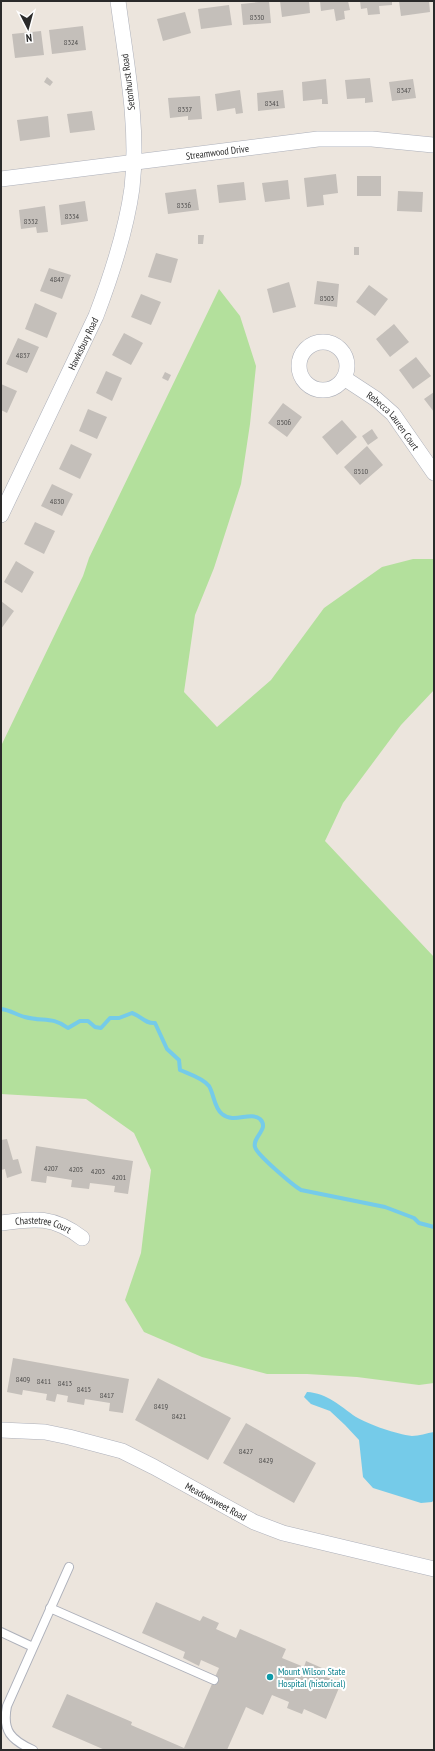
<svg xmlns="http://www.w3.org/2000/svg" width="435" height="1751" viewBox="0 0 435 1751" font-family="'PT Sans Narrow',sans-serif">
	<rect width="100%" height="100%" fill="#ece5dd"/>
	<path fill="#b3e09c" d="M219,289L240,316L256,366L250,424L241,484L214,568L195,615L184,692L217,727L271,680L324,608L382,567L413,559H434V690L401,725L343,803L325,841L434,957V1383L419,1385L357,1377L307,1374H267L202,1357L144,1332L125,1300L141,1253L151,1170L134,1133L86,1099L1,1094V746L83,576L89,558Z"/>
	<path fill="#75cbe9" d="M307,1392C327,1393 340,1406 356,1417C370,1425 396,1434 412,1436C419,1436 427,1433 434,1432V1500L432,1502L421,1503L373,1488L363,1477L359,1440L345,1425L330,1411L311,1404L304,1397Z"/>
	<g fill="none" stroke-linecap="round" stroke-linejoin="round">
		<path stroke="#75cbe9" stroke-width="4" d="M1,1009C10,1010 17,1015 25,1017C43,1022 52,1016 68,1028L80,1021H88L95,1027L101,1028L110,1018H119L132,1013C141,1016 145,1024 155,1023L167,1049L179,1060L180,1070C189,1074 203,1078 209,1086C214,1094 214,1108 222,1114C234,1124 250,1111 260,1119C270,1129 252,1137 255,1147C257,1155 294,1186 301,1190L385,1207L414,1218L419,1223L434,1227"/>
	</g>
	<path fill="#c4bfba" d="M269,1L271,23L243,25L241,4Z
		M280,1H309L310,13L282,17Z
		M320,1H348L350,10L344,11L345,19L336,21L334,9L321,11Z
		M360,1H392V5L379,6L380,14L368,15L367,8L361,9Z
		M399,1H429L430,12L401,16Z
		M229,5L232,25L201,29L198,9Z
		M185,12L191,33L163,41L157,19Z
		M83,26L86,50L52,54L49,30Z
		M41,31L44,55L15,58L12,34Z
		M47,77L53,82L50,86L44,82Z
		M370,78L373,102L365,103V98L347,99L345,80Z
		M326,79L328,104H322V99L303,101L302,82Z
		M413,79L416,98L392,101L389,82Z
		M240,90L243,113L236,114L235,108L217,111L215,94Z
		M283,90L285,108L258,111L257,93Z
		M200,96L202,119L188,120V116L170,118L168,98Z
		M92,111L95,130L70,133L67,114Z
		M48,116L50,137L20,141L17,120Z
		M336,174L338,193L323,195L324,205L307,207L304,178Z
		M357,176H381V196H357Z
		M288,180L290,199L265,202L262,183Z
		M244,182L246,200L219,203L217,185Z
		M196,189L199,210L168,214L165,193Z
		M398,191L423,192L422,212L397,211Z
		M85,201L88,221L61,225L59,205Z
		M45,206L48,232L37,233L36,227L21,229L19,210Z
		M198,235H204L203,244H198Z
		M354,247H359V255H354Z
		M156,253L178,259L171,283L148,277Z
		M49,268L71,275L62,299L40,291Z
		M317,281L339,284L337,307L314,304Z
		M289,282L296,307L273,313L267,289Z
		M369,285L388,299L375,316L356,302Z
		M141,294L161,302L151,325L131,317Z
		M35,303L57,313L47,338L25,329Z
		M394,324L409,342L390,357L376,339Z
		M124,333L143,343L131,365L112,355Z
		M18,338L39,347L27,373L6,364Z
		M416,357L431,376L413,389L399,370Z
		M106,371L122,378L112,401L96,393Z
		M165,372L171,375L168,381L162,378Z
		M1,384L17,391L7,413L1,410Z
		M434,392V412L424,399Z
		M283,403L302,417L287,437L268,423Z
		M88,409L107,417L97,439L79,431Z
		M342,420L357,437L337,455L322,437Z
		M372,429L378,438L368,445L362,436Z
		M71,444L92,454L80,479L59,469Z
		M367,446L383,465L360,485L344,467Z
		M52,484L73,494L62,516L41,506Z
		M35,522L55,531L44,554L24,544Z
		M16,561L34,572L22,593L4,582Z
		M1,601L14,611L1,629Z
		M7,1139L13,1160L18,1159L22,1173L7,1178L5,1169L1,1170V1140Z
		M36,1146L133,1161L128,1194L114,1192L115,1186L90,1183L89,1189L71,1187L72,1180L47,1176L46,1183L31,1181Z
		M13,1358L129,1379L123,1413L109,1411L110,1403L85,1399L84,1405L67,1402L68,1396L57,1394L55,1402L46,1400L47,1394L23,1390L22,1395L7,1392Z
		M158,1378L231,1418L208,1460L135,1420Z
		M246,1423L316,1463L294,1503L223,1463Z
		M156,1602L200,1621L203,1616L219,1623L216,1629L236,1638L240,1629L286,1649L282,1658L304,1667L306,1661L322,1668L319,1674L341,1683L326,1719L304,1709L302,1714L287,1708L289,1702L272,1695L263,1715L246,1707L227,1750H105L52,1727L67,1694L132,1722L131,1725L184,1748L219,1668L201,1660L199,1666L183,1658L185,1652L142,1633Z"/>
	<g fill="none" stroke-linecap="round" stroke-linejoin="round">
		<g stroke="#adb0ba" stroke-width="10">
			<path id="service" d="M50,1608L214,1680
				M1,1632L33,1647
				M33,1750C11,1740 2,1731 7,1706L69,1567"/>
		</g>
		<g stroke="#adb0ba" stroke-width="16">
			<g id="minor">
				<path id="s1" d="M1,179L318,139H372L433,145"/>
				<circle cx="323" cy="366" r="24"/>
				<path id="s2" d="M344,378L376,399L393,414L434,473"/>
				<path id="s3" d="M1,515L96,316C112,274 126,232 132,188C139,126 126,62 118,1"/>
				<path id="s4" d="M1,1223C35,1218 54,1216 82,1238"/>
				<path id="s5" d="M1,1430L45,1432L69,1437L122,1451L154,1467L254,1522L283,1533L434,1569"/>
			</g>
		</g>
		<use href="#service" stroke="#fff" stroke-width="8"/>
		<use href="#minor" stroke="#fff" stroke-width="15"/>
	</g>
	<circle fill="#0f9aa8" stroke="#fff" stroke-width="1.5" cx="270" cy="1677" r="4"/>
	<g text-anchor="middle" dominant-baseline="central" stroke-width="4" stroke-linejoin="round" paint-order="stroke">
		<g font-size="8" fill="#504f4e">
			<text x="257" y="17">8330</text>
			<text x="71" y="42">8324</text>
			<text x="404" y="90">8347</text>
			<text x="272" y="103">8341</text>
			<text x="185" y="109">8337</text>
			<text x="184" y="205">8336</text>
			<text x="72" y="216">8334</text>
			<text x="31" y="221">8332</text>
			<text x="57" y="279">4847</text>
			<text x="327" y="298">8503</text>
			<text x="23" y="355">4837</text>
			<text x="284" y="422">8506</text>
			<text x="361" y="471">8510</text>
			<text x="57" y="501">4830</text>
			<text x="51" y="1168">4207</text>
			<text x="76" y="1169">4205</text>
			<text x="98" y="1171">4203</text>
			<text x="119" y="1177">4201</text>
			<text x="23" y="1379">8409</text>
			<text x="44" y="1381">8411</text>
			<text x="65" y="1383">8413</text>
			<text x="84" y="1389">8415</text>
			<text x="107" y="1395">8417</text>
			<text x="161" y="1406">8419</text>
			<text x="179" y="1416">8421</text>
			<text x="246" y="1451">8427</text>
			<text x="266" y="1460">8429</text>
		</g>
		<g font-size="10" fill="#2a2a2a" stroke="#fff">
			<text transform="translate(128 82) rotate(-97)">Setonhurst Road</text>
			<text stroke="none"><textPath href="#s1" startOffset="218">Streamwood Drive</textPath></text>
			<text stroke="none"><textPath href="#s3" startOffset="190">Hawksbury Road</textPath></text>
			<text stroke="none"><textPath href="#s2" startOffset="66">Rebecca Lauren Court</textPath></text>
			<text stroke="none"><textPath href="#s4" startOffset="43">Chastetree Court</textPath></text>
			<text stroke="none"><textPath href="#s5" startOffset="230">Meadowsweet Road</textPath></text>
		</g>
		<g font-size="10" fill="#0d838f" stroke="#fff" text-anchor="start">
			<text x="278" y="1671">Mount Wilson State<tspan x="278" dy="12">Hospital (historical)</tspan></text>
		</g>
	</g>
	<rect width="435" height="1751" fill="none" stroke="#2a2a2a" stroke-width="4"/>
	<g transform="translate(28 28) rotate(174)" stroke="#ffffff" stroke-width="3" paint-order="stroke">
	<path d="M0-3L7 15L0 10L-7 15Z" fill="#2a2a2a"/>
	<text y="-6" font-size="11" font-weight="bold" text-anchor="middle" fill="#2a2a2a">N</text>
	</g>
</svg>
